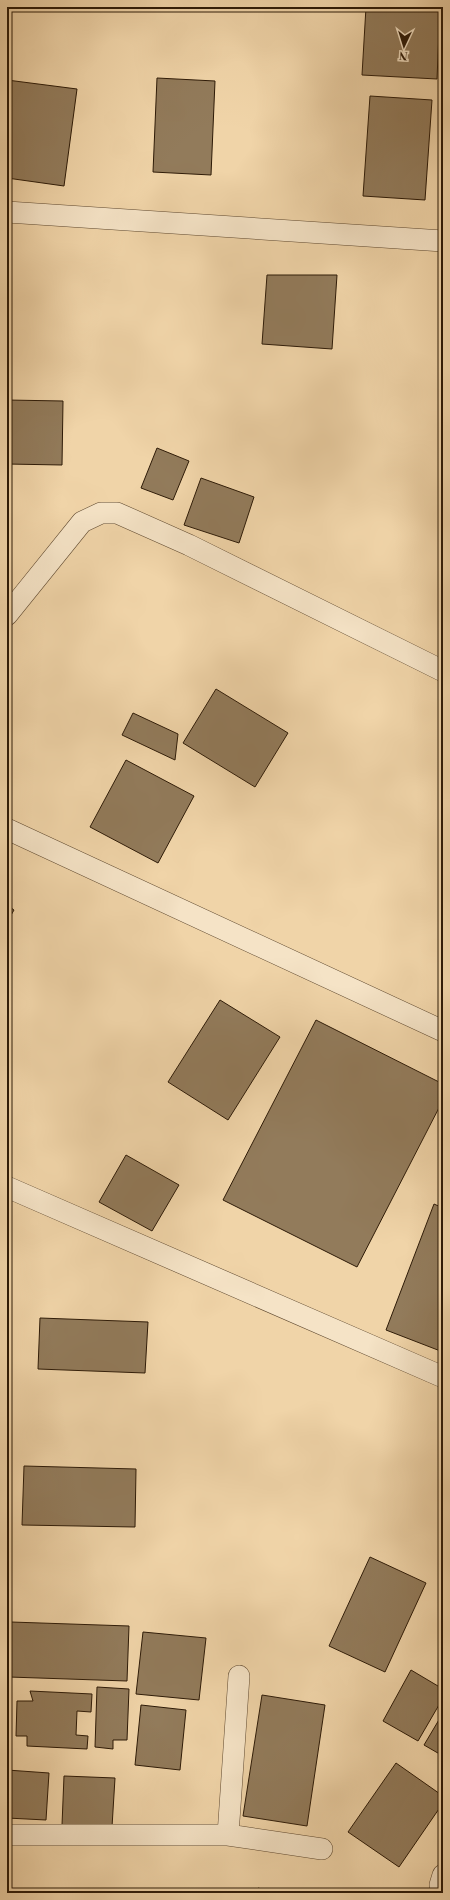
<svg xmlns="http://www.w3.org/2000/svg" width="450" height="1900" viewBox="0 0 450 1900" font-family="'Libre Bodoni',serif">
	<rect width="100%" height="100%" fill="#f0d4a8"/>
	<filter id="stains"><feTurbulence type="fractalNoise" baseFrequency=".005" numOctaves="4"/><feColorMatrix values="0 0 0 0 .2 0 0 0 0 .09 0 0 0 0 .02 0 0 0 .5 -.17"/></filter>
	<radialGradient id="worn" r=".72"><stop offset=".6" stop-color="#630" stop-opacity="0"/><stop offset="1" stop-color="#630" stop-opacity=".3"/></radialGradient>
	<path fill="#927b5b" stroke="#2d1a07" d="M366,7H440L437,79L362,75Z
		M157,78L215,81L211,175L153,172Z
		M7,80L77,89L64,186L7,178Z
		M370,96L432,100L425,200L363,196Z
		M267,275H337L332,349L262,344Z
		M7,400L63,401L62,465L7,464Z
		M157,448L189,461L173,500L141,488Z
		M201,478L254,497L239,543L184,525Z
		M216,689L288,733L255,787L183,743Z
		M133,713L178,734L175,760L122,735Z
		M126,760L194,796L158,863L90,827Z
		M7,905L14,910L7,922Z
		M220,1000L280,1037L228,1120L168,1082Z
		M316,1020L443,1084V1100L357,1267L223,1200Z
		M126,1155L179,1185L152,1231L99,1202Z
		M434,1204L443,1208V1352L386,1330Z
		M40,1318L148,1322L145,1373L38,1369Z
		M24,1466L136,1469L135,1527L22,1525Z
		M370,1557L426,1583L385,1672L329,1646Z
		M11,1622L129,1626L127,1681L9,1677Z
		M143,1632L206,1638L199,1700L136,1694Z
		M411,1670L443,1689V1698L418,1741L383,1721Z
		M97,1687L129,1689L127,1740H113V1749L95,1747Z
		M30,1691L92,1694L91,1712L77,1711L76,1735L88,1736L87,1749L27,1746V1736H16L17,1701H33Z
		M262,1695L325,1705L307,1826L243,1816Z
		M141,1705L186,1710L180,1770L135,1765Z
		M443,1713V1756L424,1745Z
		M396,1763L443,1796V1803L399,1867L348,1832Z
		M7,1770L49,1773L46,1820L7,1818Z
		M64,1776L115,1778L112,1827L62,1825Z
		M258,1888L277,1893H256Z
		M59,1889L114,1893H59Z"/>
	<g fill="none" stroke-linecap="round" stroke-linejoin="round">
		<g stroke="#5e482f" stroke-width="22">
			<path id="minor" d="M7,212L443,241
				M7,615L82,522L101,513H117L189,545L443,671
				M7,829L443,1031
				M7,1187L443,1377
				M7,1835H228L322,1849
				M228,1835L239,1676
				M443,1875L440,1885L443,1890"/>
		</g>
		<use href="#minor" stroke="#f5e3c6" stroke-width="21"/>
	</g>
	<rect width="450" height="1900" fill="none" stroke="#f0d4a8" stroke-width="24"/>
	<rect x="8" y="8" width="434" height="1884" fill="none" stroke="#2d1a07" stroke-width="2"/>
	<rect x="12" y="12" width="426" height="1876" fill="none" stroke="#2d1a07"/>
	<g transform="translate(404 46) rotate(184)" stroke="#f5e3c6" stroke-width="3" paint-order="stroke">
	<path d="M0-3L7 15L0 10L-7 15Z" fill="#2d1a07"/>
	<text y="-6" font-size="11" font-weight="bold" text-anchor="middle" fill="#2d1a07">N</text>
	</g>
	<rect width="100%" height="100%" filter="url(#stains)"/>
	<rect width="100%" height="100%" fill="url(#worn)"/>
</svg>
